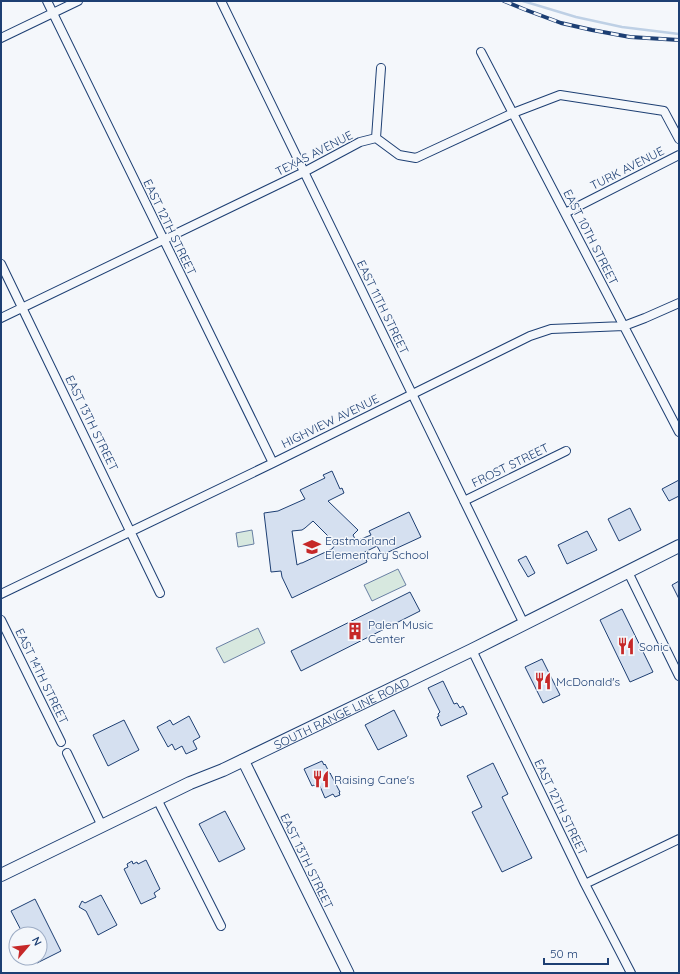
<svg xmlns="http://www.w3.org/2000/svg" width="680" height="974" viewBox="0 0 680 974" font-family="Quicksand,sans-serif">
	<rect width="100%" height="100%" fill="#f4f7fb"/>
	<path fill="#d7e8df" stroke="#687fa3" d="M252,530L254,544L238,547L236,533Z
		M398,569L406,585L372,601L364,585Z
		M258,628L265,643L224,663L216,648Z"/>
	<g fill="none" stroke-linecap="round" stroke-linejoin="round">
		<path stroke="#bed0e5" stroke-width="2.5" d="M523,1L576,17L622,27L679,34"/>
	</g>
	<path fill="#d5e0f0" stroke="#1d3f73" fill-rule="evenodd" d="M332,471L340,489L342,488L344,493L328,501L358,530L353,535L356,541L371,535L369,531L409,512L421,537L382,555L377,546L363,553L367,562L292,598L282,577L281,571L271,572L264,513L278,511L305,499L300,490L325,478L323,475ZM313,521L336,544L332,549L302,563H301L297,565L292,531L302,530L305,528Z
		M679,480V496L669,501L662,489Z
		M630,508L641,530L619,541L608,519Z
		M587,531L597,550L567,564L558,545Z
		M526,556L535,573L528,577L518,560Z
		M679,581V599L672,585Z
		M410,592L420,611L301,671L291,651Z
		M622,609L653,672L630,682L600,620Z
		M542,659L560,695L543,703L525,667Z
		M443,681L454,704L457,703L460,708L463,706L467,714L441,726L437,717L439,716L438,714L440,712L428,688Z
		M394,710L407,736L378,750L365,725Z
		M189,716L200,737L193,741L197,749L186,754L182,746L175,750L172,744L168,747L157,727L170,720L173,725Z
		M124,720L139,750L108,766L93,735Z
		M322,761L324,765L325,764L330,774V773L340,792H339L340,795L335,797L333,794L325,798L319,784L315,786L314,785L312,786L304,769Z
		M493,763L508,794L502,797L532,858L502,872L472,812L482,807L467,776Z
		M225,811L245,849L219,862L199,824Z
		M146,860L160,889L154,893L156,897L141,904L124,869L128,867L127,864L132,861L133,864L137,862L138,864Z
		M101,895L117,925L98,935L86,911L79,907L82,901L85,903Z
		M35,899L61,951L37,963L35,958H40V934H23L11,911Z"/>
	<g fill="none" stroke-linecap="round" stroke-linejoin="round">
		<g stroke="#1d3f73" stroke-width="10">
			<path id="street" d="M47,1L273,463
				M221,1L524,624
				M1,38L78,1
				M481,52L679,432
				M376,138L381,68
				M565,213L679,155
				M1,264L160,593
				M1,318L304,172L360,142L376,138L399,155L416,158L513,113L560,95L664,111L679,139
				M464,501L566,451
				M628,572L679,676
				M1,594L273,463L530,336L551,329L624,326L645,318L679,303
				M1,620L61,742
				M472,650L585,884L631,973
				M67,753L102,826
				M157,799L221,926
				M585,884L679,839"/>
		</g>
		<g stroke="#1d3f73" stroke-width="13">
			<path id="secondary" d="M243,760L348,973"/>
		</g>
		<g stroke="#1d3f73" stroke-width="14">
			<g id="primary">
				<path id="s1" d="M1,875L190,783L223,770L472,650L679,546"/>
			</g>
		</g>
		<use href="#street" stroke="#f4f7fb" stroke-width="8"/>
		<use href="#secondary" stroke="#f4f7fb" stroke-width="11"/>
		<use href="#primary" stroke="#f4f7fb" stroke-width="12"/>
		<g stroke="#1d3f73" stroke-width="4">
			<path id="rail" d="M504,1L526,10L561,23L592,30L630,37L679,40"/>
		</g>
		<use href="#rail" stroke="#f4f7fb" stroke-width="2.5" stroke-dasharray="8" stroke-linecap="butt"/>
	</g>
	<defs>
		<g id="school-bare" transform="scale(1.38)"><path d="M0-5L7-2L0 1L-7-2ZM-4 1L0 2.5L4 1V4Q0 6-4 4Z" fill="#c62828" stroke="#f4f7fb" stroke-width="2.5" paint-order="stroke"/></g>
		<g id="building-bare" transform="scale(1.38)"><path d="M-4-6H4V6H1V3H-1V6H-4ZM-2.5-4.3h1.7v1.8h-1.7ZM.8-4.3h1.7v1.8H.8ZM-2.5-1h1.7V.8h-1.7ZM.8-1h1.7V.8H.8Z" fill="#c62828" stroke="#f4f7fb" stroke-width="2.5" paint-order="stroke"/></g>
		<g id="restaurant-bare" transform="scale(1.38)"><path d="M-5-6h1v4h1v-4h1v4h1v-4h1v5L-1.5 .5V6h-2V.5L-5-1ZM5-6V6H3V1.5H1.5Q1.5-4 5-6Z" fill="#c62828" stroke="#f4f7fb" stroke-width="2.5" paint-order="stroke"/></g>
	</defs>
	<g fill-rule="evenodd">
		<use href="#school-bare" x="312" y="547"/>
		<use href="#building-bare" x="355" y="631"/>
		<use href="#restaurant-bare" x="626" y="646"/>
		<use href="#restaurant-bare" x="543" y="681"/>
		<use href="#restaurant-bare" x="321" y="779"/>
	</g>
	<g text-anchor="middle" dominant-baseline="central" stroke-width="3" stroke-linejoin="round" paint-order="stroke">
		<g font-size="12" fill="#1d3f73" stroke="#f4f7fb">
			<text transform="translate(314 153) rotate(-27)">TEXAS AVENUE</text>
			<text transform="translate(627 168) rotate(-27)">TURK AVENUE</text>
			<text transform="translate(170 227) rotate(64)">EAST 12TH STREET</text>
			<text transform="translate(591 237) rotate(63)">EAST 10TH STREET</text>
			<text transform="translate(383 307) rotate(64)">EAST 11TH STREET</text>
			<text transform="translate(330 421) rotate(-26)">HIGHVIEW AVENUE</text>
			<text transform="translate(92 423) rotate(64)">EAST 13TH STREET</text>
			<text transform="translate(510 465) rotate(-26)">FROST STREET</text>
			<text transform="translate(42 676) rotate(64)">EAST 14TH STREET</text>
			<text stroke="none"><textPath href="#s1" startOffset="377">SOUTH RANGE LINE ROAD</textPath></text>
			<text transform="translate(561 807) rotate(64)">EAST 12TH STREET</text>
			<text transform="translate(307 861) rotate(64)">EAST 13TH STREET</text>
		</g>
		<g font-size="12" fill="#1d3f73" stroke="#f4f7fb" text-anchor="start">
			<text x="325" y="540">Eastmorland<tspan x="325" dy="14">Elementary School</tspan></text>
			<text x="368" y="624">Palen Music<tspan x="368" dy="14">Center</tspan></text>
			<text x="639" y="646">Sonic</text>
			<text x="556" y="681">McDonald's</text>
			<text x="334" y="779">Raising Cane's</text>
		</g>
	</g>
	<rect width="680" height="974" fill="none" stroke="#1d3f73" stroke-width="4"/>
	<g transform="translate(28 946) rotate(62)"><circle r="19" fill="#f4f7fb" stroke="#9eadc5"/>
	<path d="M0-3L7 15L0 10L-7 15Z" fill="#c62828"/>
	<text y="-6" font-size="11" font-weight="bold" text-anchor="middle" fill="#1d3f73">N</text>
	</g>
	<path d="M544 958v6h64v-6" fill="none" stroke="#1d3f73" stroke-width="2"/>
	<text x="550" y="958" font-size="12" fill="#1d3f73" stroke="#f4f7fb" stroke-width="3" paint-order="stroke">50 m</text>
</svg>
